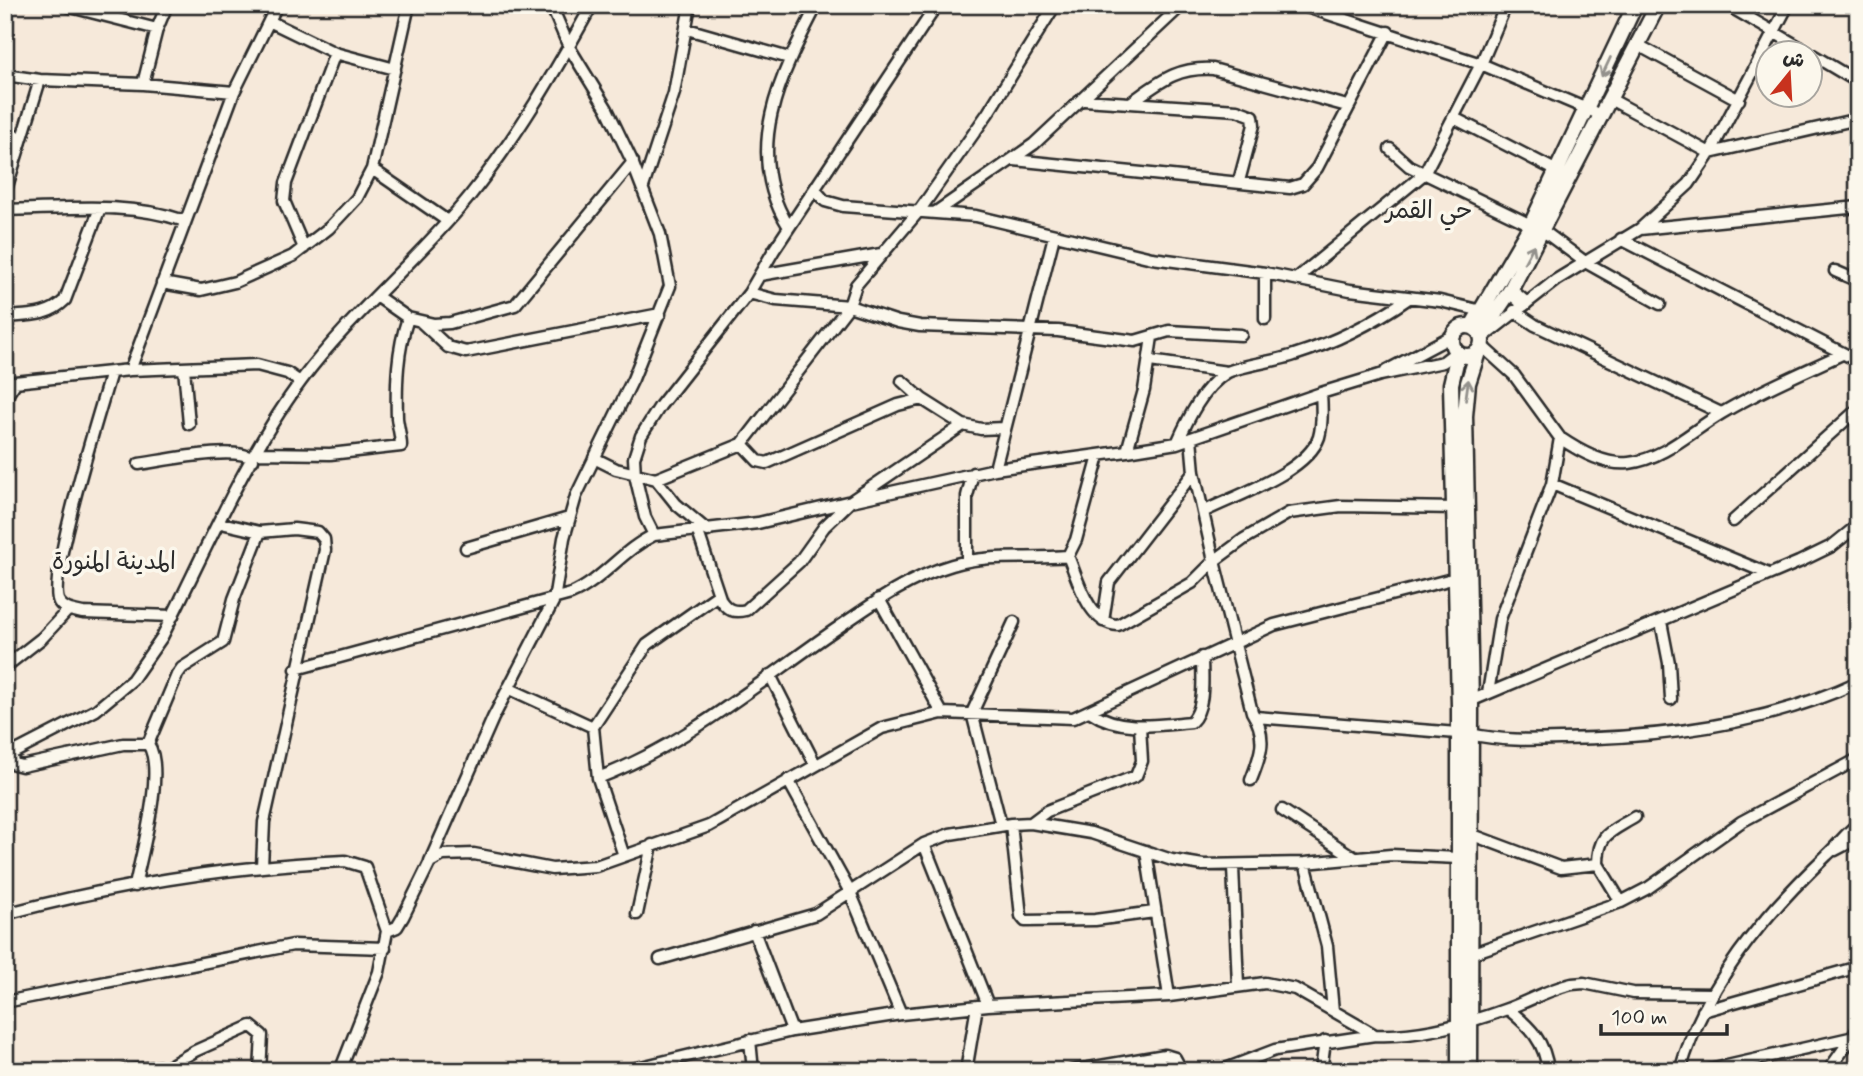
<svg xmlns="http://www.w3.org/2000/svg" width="1863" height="1076" viewBox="0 0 1863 1076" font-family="Mynerve,'Playpen Sans Arabic',sans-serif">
	<rect width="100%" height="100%" fill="#f6e9da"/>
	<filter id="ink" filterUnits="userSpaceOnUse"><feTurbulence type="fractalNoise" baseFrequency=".0143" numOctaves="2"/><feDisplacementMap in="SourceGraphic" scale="14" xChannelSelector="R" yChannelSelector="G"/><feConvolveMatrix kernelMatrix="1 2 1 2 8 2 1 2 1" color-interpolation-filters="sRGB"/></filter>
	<g filter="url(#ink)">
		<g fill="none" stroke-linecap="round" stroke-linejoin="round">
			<g stroke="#2b2b2b" stroke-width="15">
				<path id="street" d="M63,5L157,29
					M925,5L935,9
					M1055,5L988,113L919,211L856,285L849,306L898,322L920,326L1058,331L1135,341L1169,331L1241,335
					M1301,5L1481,64L1601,115
					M1727,5L1808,52
					M269,21L335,53L395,69
					M687,29L789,58
					M1638,45L1739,100
					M1811,54L1858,82
					M5,75L40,80L143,84L234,92
					M143,84L157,29L167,5
					M1610,99L1710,153L1858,119
					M1084,100L1237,110L1253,116L1254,125L1239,181
					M1130,103C1160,82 1176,67 1213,69L1347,106
					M1454,118L1557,171
					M5,135L20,137
					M1390,149L1409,166L1531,225
					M1014,160L1290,188L1303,184L1317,168L1388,32
					M372,169L446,220
					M643,187L674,93L690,5
					M815,190L825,201L843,206L976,216L1152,258L1265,273L1350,290L1440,301L1482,311
					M5,193L40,80
					M5,210C65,209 128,201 185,221
					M936,212L1034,144L1182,5
					M789,227C741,152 781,74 817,5
					M1640,229L1858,207
					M1542,230L1585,262L1660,304
					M1621,239L1858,361
					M304,248L284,201L286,183L335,53
					M1835,271L1858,281
					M1265,273V319
					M760,275L881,254
					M1296,279L1424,174L1481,64L1506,5
					M162,283L201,290L235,282L293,256L329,228L357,198L372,169L409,5
					M749,293L776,300L849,306
					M1514,311L1535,325L1721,413
					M5,317C28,315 48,317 65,300L100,208
					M408,318L434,324L450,323L515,305L633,162
					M420,321L448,347L466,352L660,314
					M1486,335L1556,280L1640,229L1689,184L1710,153L1788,5
					M1482,346L1514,375L1560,438L1552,484L1500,619L1488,693
					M1150,361L1227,372
					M184,368L189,424
					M130,370L234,92L277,5
					M1386,371L1452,336
					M111,372C101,408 46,579 59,602C64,610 74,611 83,613L173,616
					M902,381L922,399
					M5,383L130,370L257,365L287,373L300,382
					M5,398L16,382
					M963,425L981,429L1003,428
					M1191,438L1194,472L1214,561L1252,712C1268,737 1261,755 1251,780
					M1560,438C1579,451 1605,466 1629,463C1664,459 1693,430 1722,413C1760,390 1802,373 1842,354
					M1177,443C1188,419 1203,387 1226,373C1237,366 1278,361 1294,355C1336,342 1373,323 1409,298
					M742,444L758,461L767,463L898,405L922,399L963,425L851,501L758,523L654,535L645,517L635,475L634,458L641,436L660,406L749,293L774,250L937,5
					M1127,451L1177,443L1321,393L1380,375L1443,362L1456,352
					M257,453L330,454L401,446C401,437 398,427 397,418C396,384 397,350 408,318L378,297
					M594,458L616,469L656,479L676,504L708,531
					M139,464C162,461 239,444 253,460
					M995,469L1054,236
					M656,479L742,444L849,306
					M1552,484L1769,574
					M1205,511C1237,495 1307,472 1319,437C1323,423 1322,407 1321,393
					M1733,521L1858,409
					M260,532L294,529L318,532L324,539L325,550L264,822L262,866
					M698,532L721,601C728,610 733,613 746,610L799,562L824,527L851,501L995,469L1127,451L1144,390L1152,337
					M466,548L569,518
					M1068,556C1078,579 1088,624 1118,625L1192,583L1214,561L1244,539L1289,513L1341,506L1456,508
					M967,561V496L973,473
					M879,599L942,713
					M1103,621L1109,582L1194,472
					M1661,622L1669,663L1671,699
					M5,667L42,638L68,610
					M296,669L571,594C603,580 622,550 654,535
					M770,675L815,764
					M508,688L593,727L598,778C687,744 759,682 836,629C872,604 910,577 952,565C991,553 1028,560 1068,556L1076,540L1099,456
					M1468,702L1799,562L1832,546L1858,525
					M1091,712C1120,732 1158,725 1191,722C1206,708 1202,676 1202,657
					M1256,717L1470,734C1501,741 1530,740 1561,739C1661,738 1766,725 1858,682
					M593,727L647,645L718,595
					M148,744L177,675L182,668L223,642L234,599L260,532L221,523
					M11,755L14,764L22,766L123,744H148C166,769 141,855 135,886
					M5,757L96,710L132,680L162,637C204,554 246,455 301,381C350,315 417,261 469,197C517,137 555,72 592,5
					M598,778L624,856
					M788,780L850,892L901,1014
					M1282,810L1355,858
					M1031,823L1047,811L1136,776L1142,761L1140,726
					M1011,824L1021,916L1025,921L1095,920L1154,912
					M1001,825L972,713L1014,622
					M1470,834L1561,868L1598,864L1621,902
					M924,844L988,1005
					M1835,850L1858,838
					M1146,851L1169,996
					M430,861L493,718L554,600L564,538L576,496L633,379L670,286L660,234L631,159L607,109L569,47L551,5
					M1305,863L1327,946L1333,1011
					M1598,864C1598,833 1611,832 1635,817
					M1233,867L1238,985
					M5,914C116,885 231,866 345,861L365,867L387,931
					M637,914L652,845
					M754,931L792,1031
					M1470,954L1621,902L1648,888L1741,822L1858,759
					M660,959L816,914L924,844L950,834L1011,824L1031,823L1091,833L1172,860L1203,865L1305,863L1391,855L1459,858
					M5,1002L293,945L385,948
					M1508,1009C1530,1027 1545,1041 1548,1071
					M1703,1011L1858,967
					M750,1040L753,1071
					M166,1068L195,1051L251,1026L262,1035L260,1071
					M124,1071L159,1067L167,1071
					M340,1071L379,972L387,931L397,927L403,917L430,862L443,855L474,854L552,869L596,866L709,826L882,728L942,713L1073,718L1274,625L1456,578
					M624,1071L792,1031L901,1014L988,1005L1169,996L1265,983L1295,989L1375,1035C1419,1037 1466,1024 1507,1009C1529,1001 1549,989 1572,984L1584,983L1633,993L1713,994
					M966,1071L977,1006
					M1071,1071L1165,1055L1175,1058L1182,1071
					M1220,1071L1275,1050L1375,1035
					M1321,1071L1325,1041
					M1680,1071C1705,984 1763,916 1827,855C1838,845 1846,833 1858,824
					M1705,1071L1850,1038
					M1828,1071L1858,1029"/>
			</g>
			<g stroke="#2b2b2b" stroke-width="19">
				<path id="secondary" d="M1510,291L1524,303
					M1452 341a15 15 0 1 1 30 0a15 15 0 1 1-30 0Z
					M1472,326L1531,225L1635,5
					M1481,334L1510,291L1658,5
					M1458,354L1451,384L1459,705V1071
					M1470,1071L1471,702L1465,416L1468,383L1478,352"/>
			</g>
			<use href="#street" stroke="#fbf7ec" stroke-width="10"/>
			<use href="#secondary" stroke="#fbf7ec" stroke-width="14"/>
		</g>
		<defs><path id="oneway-shaft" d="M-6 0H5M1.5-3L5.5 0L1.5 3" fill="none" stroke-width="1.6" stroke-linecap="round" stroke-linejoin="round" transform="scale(1.75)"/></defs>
		<g stroke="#93918c">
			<use href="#oneway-shaft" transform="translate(1606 67) rotate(115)"/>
			<use href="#oneway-shaft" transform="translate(1529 254) rotate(-62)"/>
			<use href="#oneway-shaft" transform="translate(1467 390) rotate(-82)"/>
		</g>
	</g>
	<g text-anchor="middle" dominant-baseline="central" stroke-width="7" stroke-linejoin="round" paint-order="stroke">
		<g font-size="24" fill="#2b2b2b" stroke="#fbf7ec">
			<text x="1429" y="211">حي القمر</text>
			<text x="114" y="562">المدينة المنورة</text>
		</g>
	</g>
	<rect width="1863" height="1076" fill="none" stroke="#fbf7ec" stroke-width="28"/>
	<rect x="14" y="14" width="1835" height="1048" fill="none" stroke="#2b2b2b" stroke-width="2.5" filter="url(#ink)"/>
	<g transform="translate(1789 74) rotate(18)"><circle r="33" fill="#fbf7ec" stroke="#a8a59f" stroke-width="2"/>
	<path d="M0-5L12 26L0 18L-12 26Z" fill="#c8321e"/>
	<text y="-10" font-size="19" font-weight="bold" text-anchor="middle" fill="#2b2b2b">ش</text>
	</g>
	<path d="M1601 1024v10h126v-10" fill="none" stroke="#2b2b2b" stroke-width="3.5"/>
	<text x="1611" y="1024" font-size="21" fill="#2b2b2b" stroke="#fbf7ec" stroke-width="5" paint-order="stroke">100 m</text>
</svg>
